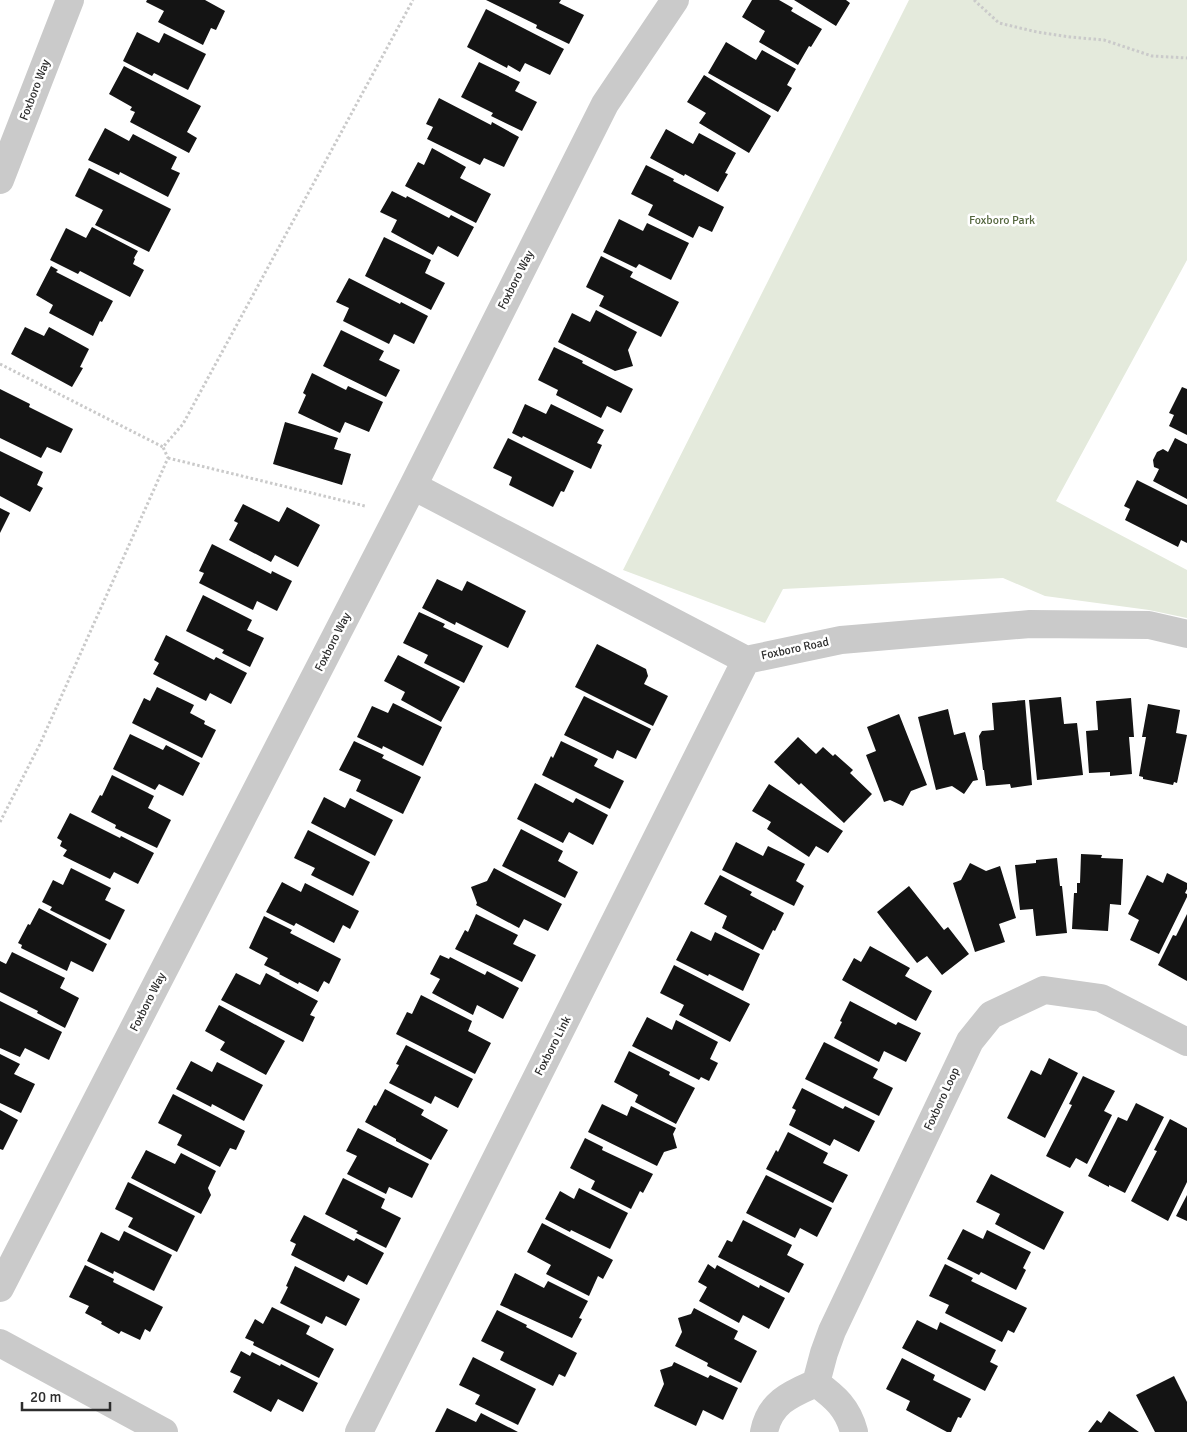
<svg xmlns="http://www.w3.org/2000/svg" width="1187" height="1432" viewBox="0 0 1187 1432" font-family="Signika,sans-serif">
	<rect width="100%" height="100%" fill="#fff"/>
	<path fill="#e4eadc" d="M909,0H1187V260L1056,501L1187,570V618L1149,610L1045,596L1003,578L783,589L765,623L623,570Z"/>
	<path fill="#141414" d="M147,0H205L225,11L216,30L211,28L203,45L158,22L164,11L146,2Z
		M486,0H561L559,3L584,15L569,44L536,28L537,25Z
		M752,0H779L793,8L791,11L822,29L811,47L809,46L798,65L759,42L765,31L742,17Z
		M794,0H846L850,3L836,26Z
		M486,9L564,49L550,75L525,63L520,72L508,65L507,68L467,47Z
		M137,32L159,43L164,33L206,54L188,90L154,73L152,76L123,61Z
		M726,42L756,60L762,50L796,69L787,85L792,88L778,112L708,73Z
		M479,62L520,82L515,91L537,102L522,131L491,116L493,113L461,97Z
		M124,66L201,106L187,132L197,138L189,153L130,122L135,112L130,110L132,107L109,94Z
		M704,75L771,116L749,153L699,123L706,113L687,102Z
		M439,98L491,125L492,122L519,137L504,167L484,158L480,165L427,139L433,127L426,124Z
		M105,128L129,141L133,134L177,157L171,169L180,173L168,197L120,172L119,175L88,160Z
		M666,129L693,144L699,133L736,153L725,173L728,174L718,192L685,174L684,176L650,158Z
		M432,148L466,167L460,178L491,194L476,223L405,186L418,162L424,165Z
		M646,165L674,179L673,181L724,207L712,232L699,226L693,238L648,215L653,205L631,194Z
		M89,168L171,209L149,252L95,225L103,210L75,196Z
		M392,191L406,198L407,196L449,218L451,215L474,227L458,257L438,246L433,255L391,232L397,220L380,212Z
		M619,219L643,231L647,223L689,243L671,280L639,264L636,268L603,252Z
		M92,227L138,251L134,258L135,259L133,264L144,270L130,297L80,271L78,274L50,260L66,228L86,238Z
		M384,237L431,260L425,273L445,283L431,310L365,276Z
		M601,256L633,272L630,277L679,302L661,337L599,306L604,296L586,287Z
		M51,266L58,270L56,272L113,301L102,322L100,321L93,336L49,313L53,305L36,295Z
		M349,278L400,304L401,302L428,316L414,344L394,334L389,344L343,321L349,308L336,302Z
		M596,310L637,332L628,350L633,366L615,371L558,342L572,313L590,322Z
		M25,327L44,336L49,327L89,349L80,367L83,368L72,387L11,354Z
		M341,330L384,351L379,360L400,370L386,397L323,366Z
		M554,347L583,361L582,363L633,389L621,413L607,406L601,418L556,395L558,390L538,380Z
		M312,373L346,390L348,386L383,402L369,432L345,422L340,433L298,413L306,395L303,393Z
		M1182,387L1187,389V435L1169,426L1174,415L1169,413Z
		M0,389L30,404L29,407L73,429L61,453L47,447L41,458L0,438Z
		M525,404L546,414L551,404L604,430L597,443L602,445L591,469L523,436L522,438L512,433Z
		M285,422L338,438L334,449L351,454L342,485L273,464Z
		M508,438L574,471L564,492L561,491L553,507L509,485L512,477L493,468Z
		M1175,438L1187,444V499L1153,481L1159,469L1154,467L1153,460L1157,452L1163,449L1168,452Z
		M0,451L43,472L37,485L43,488L30,512L0,496Z
		M1137,480L1187,505V543L1181,540L1178,547L1125,520L1130,509L1124,506Z
		M243,504L279,522L287,507L320,525L298,567L275,555L271,562L229,540L238,523L234,521Z
		M0,508L10,513L0,533Z
		M212,544L271,574L272,571L292,581L277,611L257,601L253,610L199,583L204,573L199,571Z
		M437,579L462,591L467,581L526,611L508,648L456,622L455,625L422,608Z
		M203,595L252,620L247,630L264,638L250,667L222,653L224,650L186,631Z
		M419,612L445,624L443,627L483,646L464,683L424,663L428,655L403,643Z
		M166,635L214,660L216,657L247,673L231,704L210,693L206,701L153,674L159,663L154,660Z
		M597,644L646,669L648,676L644,684L668,696L653,726L575,687Z
		M398,655L460,687L441,722L401,700L405,692L384,681Z
		M157,687L194,705L190,713L205,721L204,724L216,730L202,758L132,723L144,698L150,701Z
		M584,696L651,729L636,759L617,750L613,759L564,735Z
		M1061,697L1064,724L1077,723L1083,775L1037,780L1029,700Z
		M1131,698L1134,737H1129L1132,774L1110,776V772L1089,773L1086,731L1098,730L1096,701Z
		M1025,700L1032,785L1011,788L1010,784L986,786L984,770H983L979,736L982,731L994,730L992,703Z
		M393,703L442,727L423,766L383,746L382,749L357,737L372,706L388,713Z
		M1148,704L1180,710L1176,733L1187,735L1177,783L1174,782L1173,785L1143,779V777L1139,776L1146,737H1142Z
		M948,709L954,735L965,732L978,780L973,781L964,794L952,786L936,790L918,717Z
		M899,714L927,785L911,791L903,806L890,800L884,802L866,755L876,751L867,727Z
		M130,734L163,750L166,745L200,763L183,796L159,784L155,790L113,769Z
		M798,737L816,754L823,747L833,756L835,754L853,770L850,773L872,794L844,823L801,783L799,785L774,762Z
		M354,741L384,755L382,758L421,777L403,814L356,791L361,780L339,770Z
		M561,741L598,759L594,766L624,781L610,809L542,775L551,756L553,758Z
		M112,775L154,796L148,808L171,820L157,848L115,828L116,825L91,812L100,795L102,796Z
		M535,783L573,803L576,798L608,815L593,845L569,832L563,843L517,819Z
		M769,784L843,831L828,853L816,846L809,857L767,829L771,822L752,811Z
		M324,797L345,808L350,798L393,820L375,856L311,823Z
		M70,813L120,838L121,836L154,853L138,884L114,872L110,879L63,856L67,850L60,846L62,841L57,838Z
		M521,829L563,851L558,861L578,872L565,898L502,866Z
		M308,830L370,862L353,896L311,875L315,868L294,858Z
		M736,842L763,856L768,846L805,864L796,881L804,886L794,906L722,870Z
		M1081,854L1102,855L1101,858L1123,859L1121,905L1110,904L1108,931L1072,929L1074,893H1077V883H1080Z
		M1057,858L1060,886H1062L1067,933L1036,936L1033,909L1020,910L1015,865L1036,863V860Z
		M970,863L986,871L1000,866L1016,918L999,924L1005,942L975,952L953,883L961,880Z
		M71,868L111,888L105,900L125,910L110,940L50,910L52,907L42,902L53,880L63,885Z
		M494,868L562,904L548,931L524,919L519,928L476,905L477,903L471,887L487,881Z
		M1167,873L1187,883V889L1185,893L1187,894V897L1159,954L1130,940L1139,920L1128,914L1147,875L1163,883Z
		M720,875L752,892L750,895L784,913L775,931L773,930L763,950L722,928L727,916L704,904Z
		M282,882L301,892L305,883L359,911L350,929L343,925L334,943L296,923L294,926L266,912Z
		M909,886L944,930L948,927L969,954L942,975L927,956L917,963L877,912Z
		M39,908L107,944L93,972L71,961L67,971L21,948L22,945L18,943L28,924L30,925Z
		M476,914L518,935L513,944L536,955L522,982L455,949L465,930L468,932Z
		M1187,914V981L1158,965L1173,935L1176,936Z
		M264,916L292,930L290,933L341,959L329,984L324,981L318,992L299,982L298,984L279,974L280,973L264,965L268,958L249,948Z
		M691,931L711,941L715,932L760,954L743,991L709,974L708,976L676,960Z
		M870,946L910,968L905,976L932,991L916,1021L842,980L854,958L861,962Z
		M12,952L65,978L60,988L79,998L65,1028L37,1013L38,1011L0,992V961L6,964Z
		M440,955L449,959L450,957L485,975L487,971L519,988L503,1019L477,1005L473,1015L432,993L440,979L430,974Z
		M674,965L750,1004L730,1042L679,1015L684,1005L660,993Z
		M236,973L260,985L266,973L318,1001L310,1015L315,1017L303,1042L221,1000Z
		M421,995L472,1021L468,1031L491,1043L475,1074L396,1034L407,1012L412,1014Z
		M0,1001L62,1032L49,1060L25,1048L20,1057L0,1048Z
		M850,1001L896,1025L898,1022L921,1033L906,1062L884,1051L879,1062L834,1038L842,1022L840,1021Z
		M219,1005L285,1041L266,1075L220,1050L225,1042L205,1031Z
		M647,1017L672,1030L676,1020L718,1042L710,1059L718,1063L709,1081L701,1077L699,1080L632,1046Z
		M824,1042L878,1069L873,1078L893,1088L879,1116L805,1079Z
		M406,1045L473,1079L458,1108L435,1096L431,1104L389,1083L399,1065L396,1064Z
		M629,1051L670,1072L669,1075L695,1088L676,1124L635,1102L638,1095L614,1082Z
		M0,1054L20,1064L14,1074L35,1084L21,1113L0,1103Z
		M1049,1058L1078,1073L1045,1138L1007,1118L1031,1070L1041,1075Z
		M191,1061L212,1072L217,1062L263,1085L244,1121L212,1104L211,1107L176,1089Z
		M1083,1076L1115,1091L1104,1111L1112,1115L1087,1164L1076,1158L1070,1168L1046,1156L1072,1105L1069,1104Z
		M802,1088L843,1109L845,1106L875,1121L859,1152L834,1139L830,1146L789,1125L796,1110L792,1108Z
		M385,1089L424,1110L421,1115L448,1130L431,1160L396,1141V1139L365,1122L374,1105L376,1106Z
		M173,1094L245,1131L236,1150L230,1148L220,1167L177,1145L182,1135L158,1123Z
		M1136,1103L1164,1117L1125,1193L1109,1185V1187L1088,1176L1118,1117L1127,1121Z
		M602,1104L627,1116L631,1106L676,1128L673,1134L677,1148L664,1152L657,1166L588,1132Z
		M0,1110L18,1120L3,1150L0,1149Z
		M1170,1119L1187,1128V1182L1168,1221L1131,1201L1157,1151L1154,1150Z
		M358,1128L429,1164L412,1198L389,1187L386,1194L347,1174L357,1156L346,1151Z
		M788,1132L828,1153L823,1163L848,1175L833,1203L766,1169L776,1150L778,1152Z
		M585,1138L603,1147L602,1150L653,1174L643,1193L640,1191L631,1209L591,1189L595,1181L570,1168Z
		M146,1150L175,1164L181,1153L216,1171L208,1188L211,1195L201,1214L131,1178Z
		M991,1174L1064,1212L1044,1250L995,1224L1000,1214L976,1202Z
		M766,1175L832,1208L817,1237L800,1228L795,1238L746,1213Z
		M343,1178L385,1199L381,1208L401,1218L386,1248L356,1233L358,1231L325,1214Z
		M128,1182L195,1216L177,1252L128,1227L133,1218L115,1209Z
		M579,1188L628,1213L610,1249L571,1230L570,1232L545,1219L560,1191L574,1199Z
		M1187,1195V1221L1176,1216Z
		M304,1215L354,1241L356,1238L384,1253L367,1285L348,1275L344,1282L291,1255L296,1244L290,1241Z
		M743,1220L792,1245L787,1255L804,1264L789,1293L718,1257L727,1240L732,1242Z
		M542,1223L613,1260L603,1279L598,1276L589,1296L546,1274L551,1265L527,1252Z
		M963,1229L983,1239L987,1230L1031,1252L1023,1268L1026,1270L1016,1290L981,1272L979,1275L947,1259Z
		M124,1231L172,1255L154,1291L114,1271L113,1274L87,1261L101,1232L119,1241Z
		M708,1264L715,1269L717,1265L759,1288L760,1285L785,1298L769,1329L743,1315L739,1323L699,1301L707,1287L698,1282Z
		M945,1264L973,1278L971,1281L1027,1308L1014,1333L1008,1330L1002,1342L945,1313L949,1305L929,1296Z
		M85,1265L114,1279L113,1282L163,1307L150,1332L145,1329L140,1340L121,1331L119,1334L101,1324L102,1322L85,1313L89,1306L69,1297Z
		M295,1266L360,1299L346,1326L326,1316L322,1324L280,1303L288,1287L286,1286Z
		M515,1273L544,1288L548,1281L588,1301L579,1318L582,1319L572,1338L500,1305Z
		M272,1307L310,1326L306,1334L334,1349L319,1378L253,1345L254,1342L245,1338L255,1319L263,1324Z
		M694,1308L738,1331L734,1339L757,1351L741,1383L707,1366L708,1363L675,1346L682,1332L678,1318L691,1314Z
		M497,1310L527,1325L526,1327L577,1353L565,1377L559,1374L553,1386L500,1360L504,1352L481,1341Z
		M917,1320L937,1330L940,1322L996,1350L990,1362L998,1366L985,1391L902,1348Z
		M241,1351L250,1356L252,1352L280,1366L281,1364L318,1383L303,1412L278,1399L271,1412L233,1392L241,1377L230,1372Z
		M473,1357L536,1389L518,1425L475,1404L480,1395L459,1385Z
		M902,1358L935,1375L933,1380L971,1399L961,1418L958,1417L951,1432H947L906,1410L910,1401L886,1389Z
		M674,1362L708,1378L710,1375L738,1388L723,1420L703,1410L696,1426L654,1406L664,1384L660,1370L672,1366Z
		M1174,1376L1187,1402V1432H1155L1136,1395Z
		M447,1408L476,1422L481,1413L518,1432H435Z
		M1109,1411L1139,1432H1088L1097,1420L1101,1423Z"/>
	<g fill="none" stroke-linecap="round" stroke-linejoin="round">
		<path stroke="#cacaca" stroke-width="3" stroke-dasharray="2.5 2.5" stroke-linecap="butt" d="M974,0L999,23L1037,32L1070,37L1104,40L1152,56L1187,58
			M0,364L163,447
			M168,458L365,506
			M0,822L40,744L168,458L163,447L183,424L413,0"/>
		<path stroke="#cacaca" stroke-width="28" d="M0,180L70,0
			M413,486L746,660L841,640L1030,624L1149,625L1187,634
			M0,1288L413,486L605,104L675,0
			M0,1343L164,1432
			M816,1383L824,1353L832,1331L970,1041L991,1015L1044,990L1101,998L1187,1042
			M359,1432L746,660
			M764,1432C770,1402 791,1394 816,1383C835,1397 848,1408 854,1432"/>
	</g>
	<g text-anchor="middle" dominant-baseline="central" stroke-width="5" stroke-linejoin="round" paint-order="stroke">
		<g font-size="12" fill="#2d2d2d" stroke="#fff">
			<text transform="translate(35 90) rotate(-69)">Foxboro Way</text>
			<text transform="translate(516 280) rotate(-63)">Foxboro Way</text>
			<text transform="translate(333 642) rotate(-63)">Foxboro Way</text>
			<text transform="translate(795 649) rotate(-12)">Foxboro Road</text>
			<text transform="translate(148 1002) rotate(-63)">Foxboro Way</text>
			<text transform="translate(553 1046) rotate(-63)">Foxboro Link</text>
			<text transform="translate(942 1099) rotate(-65)">Foxboro Loop</text>
		</g>
		<g font-size="12" fill="#54663e" stroke="#fff">
			<text x="1002" y="220">Foxboro Park</text>
		</g>
	</g>
	<path d="M22 1402v8h88v-8" fill="none" stroke="#2d2d2d" stroke-width="2.5"/>
	<text x="30" y="1402" font-size="15" fill="#2d2d2d" stroke="#ffffff" stroke-width="4" paint-order="stroke">20 m</text>
</svg>
